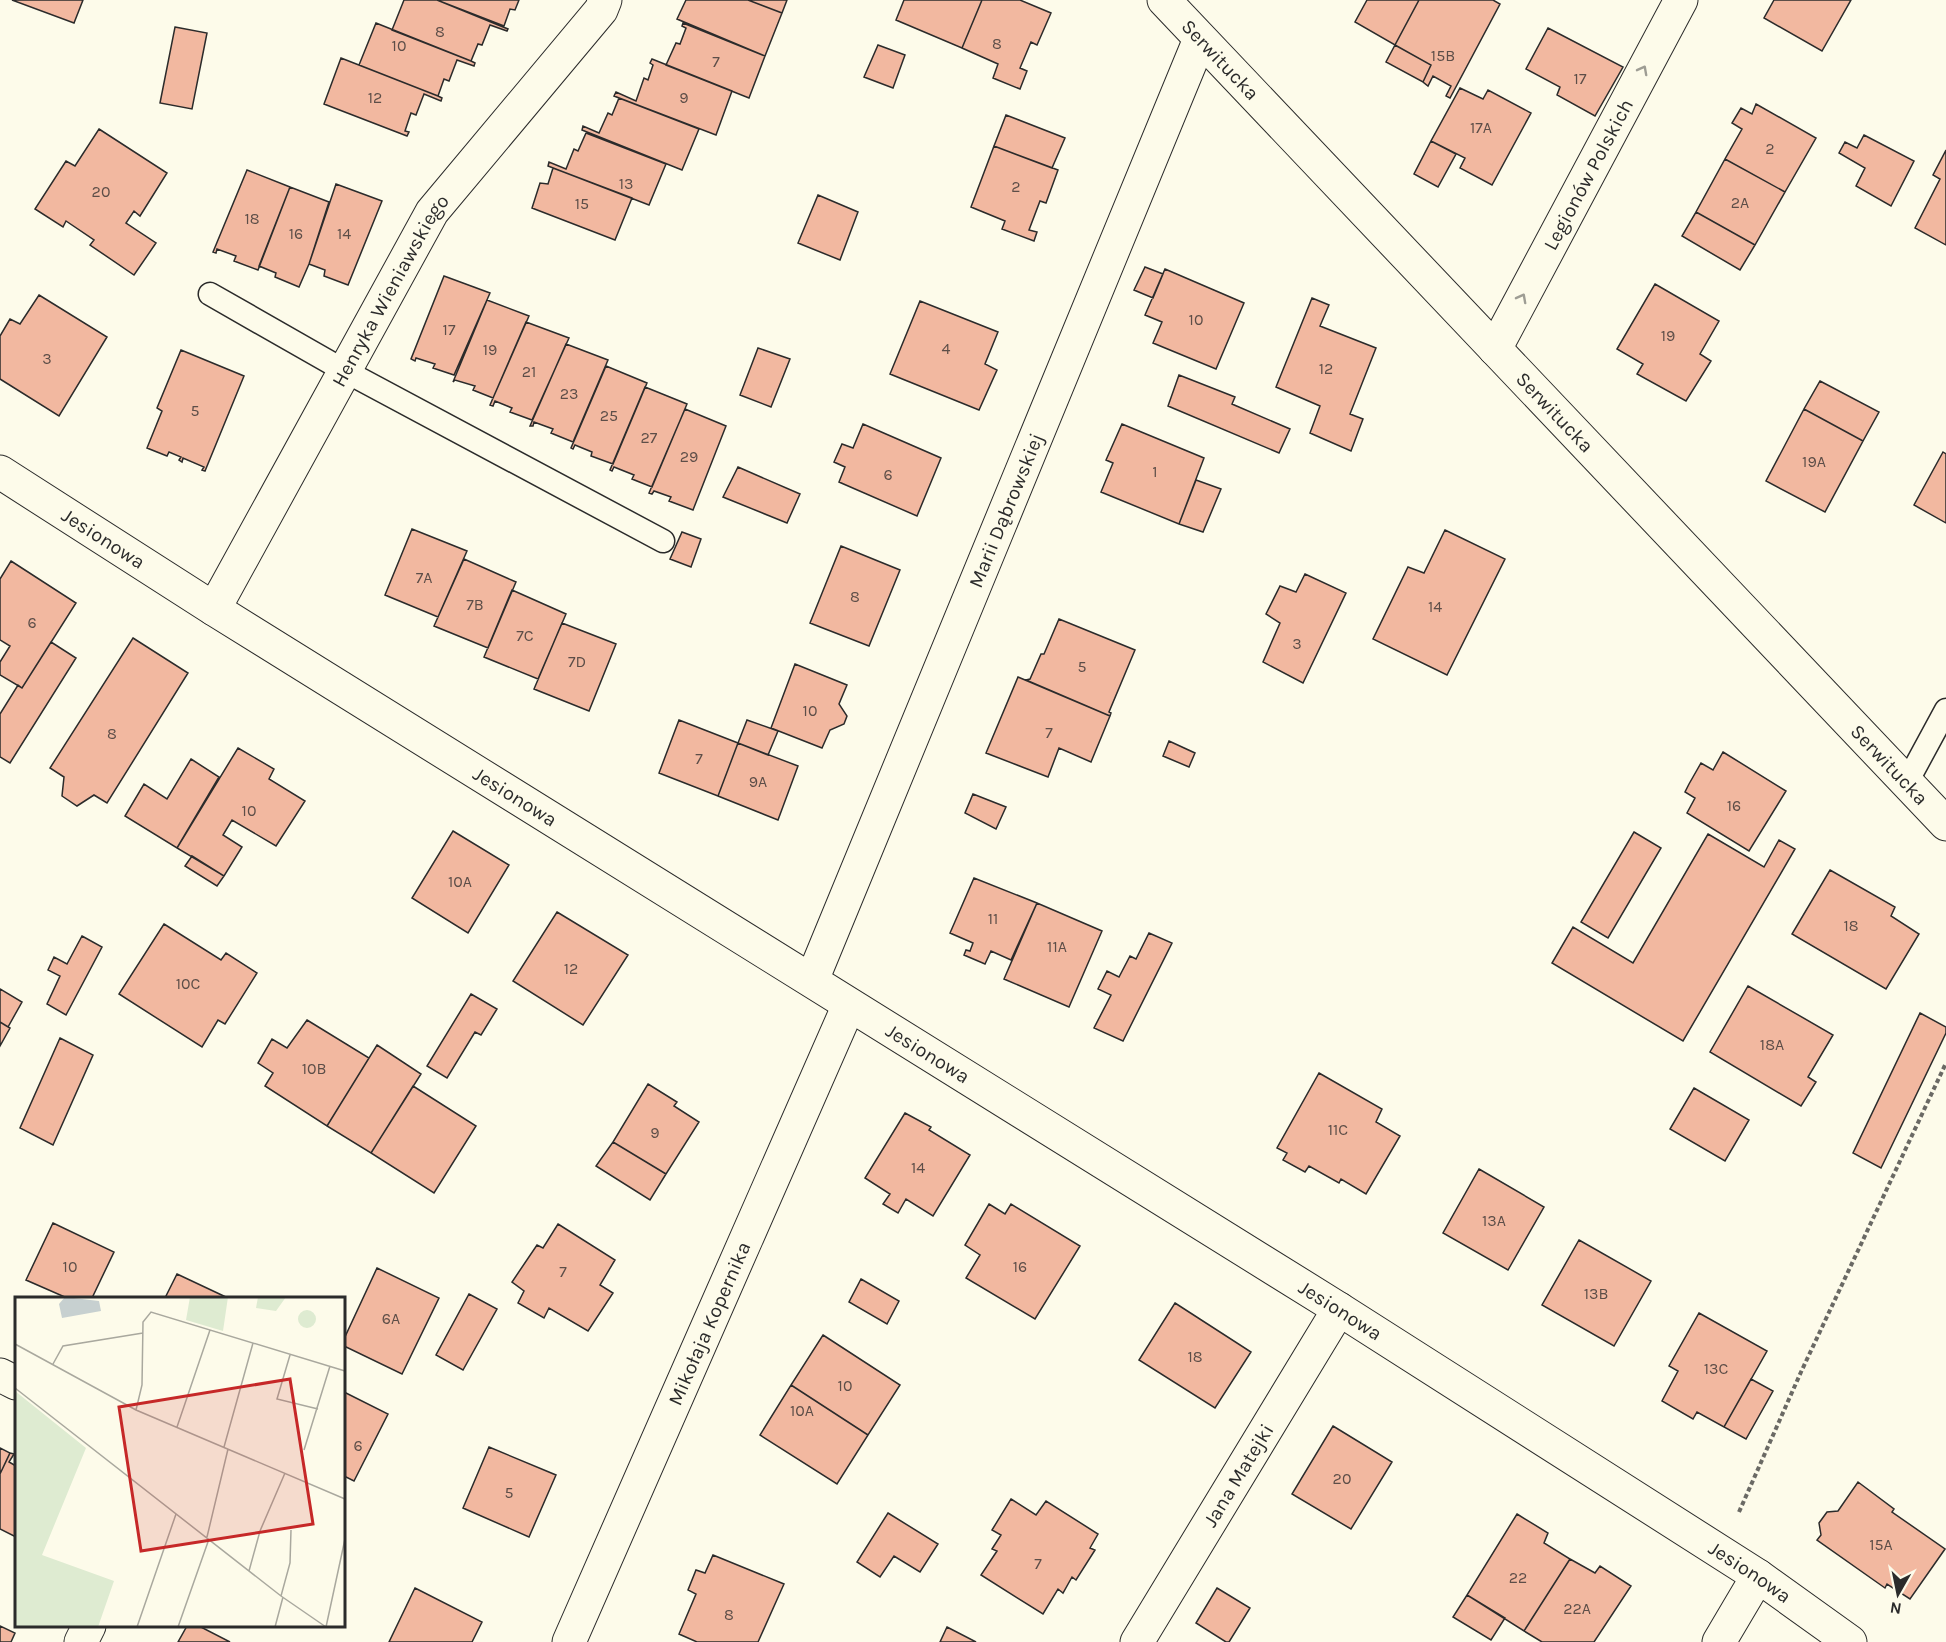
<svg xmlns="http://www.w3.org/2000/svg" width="1946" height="1642" viewBox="0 0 1946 1642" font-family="Karla,sans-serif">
	<rect width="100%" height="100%" fill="#fdfbea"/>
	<path fill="#f2b8a0" stroke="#2b2b2b" stroke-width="1.5" d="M12,0H83L74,23Z
		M404,0H437L508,29L507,31L490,25L482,45L478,44L471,61L392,30Z
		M437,0H519L515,10L510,9L504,26Z
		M686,0H748L782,13L765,56L677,19Z
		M748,0H787L782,13Z
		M904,0H982L962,48L896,20Z
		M982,0H1020L1051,13L1037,45L1031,42L1020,68L1027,71L1020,89L993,78L998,64L962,48Z
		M1367,0H1419L1395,45L1355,22Z
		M1419,0H1493L1500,4L1450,98L1446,96L1451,86L1433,76L1428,86L1423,82L1431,65L1395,45Z
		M1774,0H1851L1822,51L1764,18Z
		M376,23L471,61L475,63L474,66L457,60L449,81L444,79L438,96L359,65Z
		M683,23L765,56L749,98L666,65L676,43L680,44L686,28L682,26Z
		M175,27L207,33L192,109L160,103Z
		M1548,28L1623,67L1595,116L1557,95L1560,87L1526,69Z
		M878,45L905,55L893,88L864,77Z
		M1395,45L1431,65L1423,82L1386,62Z
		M341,58L438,96L442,98L441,101L424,94L416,115L411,113L405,131L409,132L407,136L324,104Z
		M652,59L732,91L716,135L614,96L616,92L636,101L644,78L648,80L653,65L650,63Z
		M1460,88L1483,99L1488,90L1531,113L1492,185L1460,168L1465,158L1431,141Z
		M619,98L699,129L682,170L582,130L583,126L599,133L608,113L612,115Z
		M1756,104L1816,138L1785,192L1725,159L1742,129L1732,123L1741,108L1752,114Z
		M1006,115L1065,138L1052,168L994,146Z
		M99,129L167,173L140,216L134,211L126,223L156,243L134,275L90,245L94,240L66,221L63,227L35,209L66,161L75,166Z
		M586,133L666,164L649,205L548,166L549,162L566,169L574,149L578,151Z
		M1864,135L1914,161L1891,206L1856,186L1865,168L1839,153L1845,142L1857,148Z
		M1431,141L1456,154L1438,187L1414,174Z
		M994,146L1058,170L1046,203L1040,201L1029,230L1037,232L1034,241L1002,229L1005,221L971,207Z
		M1946,150V245L1915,228L1940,179L1933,175Z
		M1725,159L1785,192L1755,245L1696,212Z
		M553,168L632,198L615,240L532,208L540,183L548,184Z
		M247,170L290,187L258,270L234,261L236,256L217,249L216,253L213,252Z
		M336,184L382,201L348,285L324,276L325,270L309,264Z
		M290,187L329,202L309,264L299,287L275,277L276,273L259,266Z
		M818,195L858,212L840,260L798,243Z
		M1696,212L1755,245L1740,270L1682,236Z
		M1145,267L1163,274L1153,298L1134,290Z
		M1165,269L1244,303L1216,369L1153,343L1162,322L1145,315Z
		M444,276L490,293L454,375L433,368L435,364L416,358L415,361L411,359Z
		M1655,284L1719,321L1700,354L1711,361L1686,401L1637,374L1643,364L1617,349Z
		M39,295L107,337L59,416L0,379V336L10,319L20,324Z
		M1312,298L1329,305L1320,326L1376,348L1350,414L1363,419L1351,451L1310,433L1320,406L1276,387Z
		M487,300L529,316L493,398L473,390L475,386L455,380L453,382Z
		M920,301L998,332L985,364L997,370L979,410L890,374Z
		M526,322L569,338L532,420L510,412L512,408L495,401L493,406L490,405Z
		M566,344L608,360L573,442L551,433L553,429L534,422L533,426H530Z
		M758,348L790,359L771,407L740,395Z
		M181,350L244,376L205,471L202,470L204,467L183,458L182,462L179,460L181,457L169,452L167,456L147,448L162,411L157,408Z
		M606,366L647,383L613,464L591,456L592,452L575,445L573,449L571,448Z
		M1179,375L1235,397L1232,404L1290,429L1279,453L1168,406Z
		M1820,381L1879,412L1863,441L1804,409Z
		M645,387L687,404L652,487L632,479L634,475L614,467L612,471L610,470Z
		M685,409L726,426L693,510L669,501L671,497L654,491L652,494L649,493Z
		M1804,409L1863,441L1825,512L1766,481Z
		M863,424L941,458L917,516L839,482L845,467L834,462L842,444L853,448Z
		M1122,424L1204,458L1179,524L1101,492L1113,463L1106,460Z
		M1943,452L1946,454V523L1914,505Z
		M738,467L800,494L787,523L723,497Z
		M1196,480L1221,489L1203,532L1179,524Z
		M412,529L467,551L438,617L385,595Z
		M1445,530L1505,559L1447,675L1373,639L1408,567L1424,573Z
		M682,532L701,539L691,567L670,559Z
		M841,546L900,570L869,646L810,623Z
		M464,559L516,582L488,648L434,626Z
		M11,561L76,603L22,688L0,675V662L10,646L0,640V579Z
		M1305,574L1346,593L1303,683L1263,662L1280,623L1266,614L1280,586L1296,592Z
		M512,590L566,614L538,679L484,657Z
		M1059,619L1135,650L1109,712L1111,713L1110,716L1026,680L1030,679L1041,654H1044Z
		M562,623L616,644L589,711L534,689Z
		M133,638L188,673L107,803L94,795L77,806L62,796L64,777L50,768Z
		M51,642L76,658L10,763L0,757V714L18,685L22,688Z
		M795,664L847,685L839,704L847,716L844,724L830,730L822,748L771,728Z
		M1018,677L1110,716L1091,762L1059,748L1048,777L986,753Z
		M679,720L738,743L718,796L659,773Z
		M747,720L778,731L768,755L738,743Z
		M1169,741L1195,753L1189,767L1163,756Z
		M738,743L798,766L778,820L718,796Z
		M238,748L274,769L269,779L305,801L276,846L232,820L223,835L242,847L224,876L177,848Z
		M1723,752L1786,791L1749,851L1687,813L1695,798L1685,792L1689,784L1701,763L1713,770Z
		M191,759L219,777L177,848L125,816L144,784L167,799Z
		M973,794L1006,807L996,829L965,813Z
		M453,831L509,865L468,933L412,898Z
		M1634,832L1661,848L1608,938L1581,922Z
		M1708,834L1764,867L1779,840L1795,849L1683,1041L1552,963L1573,927L1633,963Z
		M192,856L224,876L217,886L185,866Z
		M1830,870L1895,907L1891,916L1919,934L1886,989L1792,934Z
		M974,878L1037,903L1011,960L991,951L985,964L964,955L966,950L970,951L973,943L950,933Z
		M1037,903L1102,931L1069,1007L1004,979Z
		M557,912L628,955L583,1025L513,981Z
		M164,924L221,960L226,953L257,973L225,1024L218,1020L202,1047L119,994Z
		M1149,933L1172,943L1123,1041L1094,1028L1111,995L1098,989L1107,971L1119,977L1130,956L1136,959Z
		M82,936L102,947L66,1015L47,1004L60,976L48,970L54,957L67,964Z
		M1748,986L1833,1035L1808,1077L1816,1082L1801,1106L1710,1052Z
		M0,989L22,1002L8,1027L0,1022Z
		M471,994L497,1009L481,1035L475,1032L447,1078L427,1066Z
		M1920,1013L1946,1027V1033L1881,1168L1853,1153Z
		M307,1020L369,1058L327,1126L265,1086L273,1073L258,1063L272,1039L287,1048Z
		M0,1022L10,1028L0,1046Z
		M60,1038L93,1055L53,1145L20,1128Z
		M377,1045L421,1074L371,1153L327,1126Z
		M1319,1073L1382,1109L1376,1122L1400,1136L1366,1194L1341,1179L1339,1183L1309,1166L1305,1172L1283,1160L1287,1153L1277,1148Z
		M648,1084L677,1102L674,1106L699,1122L666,1174L613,1142Z
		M413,1086L476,1126L434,1193L371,1153Z
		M1694,1088L1749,1120L1725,1161L1670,1129Z
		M905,1113L931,1127L929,1130L970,1155L933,1216L906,1199L898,1213L883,1204L890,1194L865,1178Z
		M613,1142L666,1174L650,1200L596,1166Z
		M1479,1169L1544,1207L1508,1270L1443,1233Z
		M989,1204L1005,1214L1011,1204L1080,1246L1035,1319L966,1278L980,1255L965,1245Z
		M53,1223L114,1252L92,1298H67L26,1280Z
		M558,1224L615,1260L600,1285L613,1293L588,1331L549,1308L544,1318L518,1303L524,1291L512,1282L537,1245L543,1248Z
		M1579,1240L1651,1281L1614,1346L1542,1305Z
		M377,1268L439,1298L402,1374L344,1346V1339Z
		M177,1274L228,1298H165Z
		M861,1279L899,1301L887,1324L849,1302Z
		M469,1294L497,1309L463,1370L436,1355Z
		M1175,1303L1251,1352L1215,1408L1139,1360Z
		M1699,1313L1767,1351L1724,1427L1697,1412L1693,1419L1662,1401L1678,1371L1669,1366Z
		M823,1335L900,1385L868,1435L791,1385Z
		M1751,1379L1773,1391L1746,1439L1724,1427Z
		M791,1385L868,1435L837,1484L760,1435Z
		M344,1392L388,1414L354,1481L344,1476Z
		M1333,1426L1392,1462L1351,1529L1292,1494Z
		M489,1447L556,1475L529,1537L463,1508Z
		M0,1448L10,1453L0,1474Z
		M10,1453L14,1454L9,1462L16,1466V1537L0,1529V1474Z
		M1858,1482L1894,1509L1892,1512L1945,1549L1910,1599L1887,1584L1885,1588L1817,1540L1821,1535L1819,1523L1827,1512L1838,1511Z
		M1011,1499L1036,1515L1046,1501L1098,1534L1090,1548L1095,1550L1076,1580L1072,1577L1063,1593L1058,1589L1043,1614L981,1575L997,1551L992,1549L1001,1535L992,1530Z
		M888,1513L938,1544L920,1572L894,1556L880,1577L857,1562Z
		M1517,1514L1548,1533L1544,1543L1570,1559L1524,1631L1467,1595Z
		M713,1555L784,1584L758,1642H697L679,1634L696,1594L688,1590L696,1570L705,1573Z
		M1570,1559L1595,1573L1600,1566L1631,1586L1594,1642H1542L1524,1631Z
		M415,1588L482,1622L472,1642H389Z
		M1217,1588L1250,1608L1229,1642H1226L1196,1623Z
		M1467,1595L1505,1618L1491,1640L1453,1617Z
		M0,1626L15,1633L11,1642H0Z
		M187,1626H199L230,1642H178Z
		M947,1627L976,1642H940Z"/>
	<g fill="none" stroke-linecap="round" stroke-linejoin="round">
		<g stroke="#2b2b2b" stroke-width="25">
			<path id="service" d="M210,294L345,371L663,541
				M1907,782L1946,710"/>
		</g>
		<g stroke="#2b2b2b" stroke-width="35">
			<g id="minor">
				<path id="s1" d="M1164,0L1946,824"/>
				<path id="s2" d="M1495,349L1681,0"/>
				<path id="s3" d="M0,472L214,609L1339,1309L1758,1576L1850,1642"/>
				<path id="s4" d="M214,609L432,212L601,10L605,0"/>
				<path id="s5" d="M812,980L1200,39"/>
				<path d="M0,1375L16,1383"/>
				<path d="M81,1642L89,1626"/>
				<path id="s6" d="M569,1642L849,1005"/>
				<path id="s7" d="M1137,1642L1339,1309"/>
				<path d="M1719,1642L1758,1576"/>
			</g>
		</g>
		<path stroke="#6a6964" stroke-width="4" stroke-dasharray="4.5 3" stroke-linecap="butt" d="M1739,1512L1801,1372L1946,1063"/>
		<use href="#service" stroke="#fdfbea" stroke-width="22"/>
		<use href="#minor" stroke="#fdfbea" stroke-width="33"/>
	</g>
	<defs><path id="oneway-chevron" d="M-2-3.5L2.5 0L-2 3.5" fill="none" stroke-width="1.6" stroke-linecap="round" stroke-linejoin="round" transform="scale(1.5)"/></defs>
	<g stroke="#9e9d94">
		<use href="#oneway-chevron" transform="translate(1643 70) rotate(-62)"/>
		<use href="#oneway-chevron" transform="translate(1522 298) rotate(-62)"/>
	</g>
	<g text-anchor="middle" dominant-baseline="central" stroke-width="4.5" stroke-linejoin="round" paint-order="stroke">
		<g font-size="16" fill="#5d4e48">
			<text x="440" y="31">8</text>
			<text x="997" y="43">8</text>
			<text x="399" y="45">10</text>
			<text x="1443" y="55">15B</text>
			<text x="716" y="61">7</text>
			<text x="1580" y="78">17</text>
			<text x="375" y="97">12</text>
			<text x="684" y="97">9</text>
			<text x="1481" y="127">17A</text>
			<text x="1770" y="148">2</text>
			<text x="626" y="183">13</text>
			<text x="1016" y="186">2</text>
			<text x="101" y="191">20</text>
			<text x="1740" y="202">2A</text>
			<text x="582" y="203">15</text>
			<text x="252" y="218">18</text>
			<text x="296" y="233">16</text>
			<text x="344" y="233">14</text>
			<text x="1196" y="319">10</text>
			<text x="449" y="329">17</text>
			<text x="1668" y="335">19</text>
			<text x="946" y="348">4</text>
			<text x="490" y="349">19</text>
			<text x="47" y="358">3</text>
			<text x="1326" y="368">12</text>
			<text x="529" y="371">21</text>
			<text x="569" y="393">23</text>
			<text x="195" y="410">5</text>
			<text x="609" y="415">25</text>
			<text x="649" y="437">27</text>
			<text x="689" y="456">29</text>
			<text x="1814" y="461">19A</text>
			<text x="1155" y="471">1</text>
			<text x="888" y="474">6</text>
			<text x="424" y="577">7A</text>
			<text x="855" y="596">8</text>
			<text x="475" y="604">7B</text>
			<text x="1435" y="606">14</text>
			<text x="32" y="622">6</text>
			<text x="525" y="635">7C</text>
			<text x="1297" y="643">3</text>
			<text x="577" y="661">7D</text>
			<text x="1082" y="666">5</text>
			<text x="810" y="710">10</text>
			<text x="1049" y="732">7</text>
			<text x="112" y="733">8</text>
			<text x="699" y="758">7</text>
			<text x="758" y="781">9A</text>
			<text x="1734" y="805">16</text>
			<text x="249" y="810">10</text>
			<text x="460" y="881">10A</text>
			<text x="993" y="918">11</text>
			<text x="1851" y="925">18</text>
			<text x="1057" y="946">11A</text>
			<text x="571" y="968">12</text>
			<text x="188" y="983">10C</text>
			<text x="1772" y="1044">18A</text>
			<text x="314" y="1068">10B</text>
			<text x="1338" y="1129">11C</text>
			<text x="655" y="1132">9</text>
			<text x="918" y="1167">14</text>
			<text x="1494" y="1220">13A</text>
			<text x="70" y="1266">10</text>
			<text x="1020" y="1266">16</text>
			<text x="563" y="1271">7</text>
			<text x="1596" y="1293">13B</text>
			<text x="391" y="1318">6A</text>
			<text x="1195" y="1356">18</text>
			<text x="1716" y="1368">13C</text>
			<text x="845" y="1385">10</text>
			<text x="802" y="1410">10A</text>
			<text x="358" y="1445">6</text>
			<text x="1342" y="1478">20</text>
			<text x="509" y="1492">5</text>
			<text x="1881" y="1544">15A</text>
			<text x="1038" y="1563">7</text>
			<text x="1518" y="1577">22</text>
			<text x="1577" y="1608">22A</text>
			<text x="729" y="1614">8</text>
		</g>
		<g font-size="20" fill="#2b2b2b" stroke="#fdfbea">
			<text stroke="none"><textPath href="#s1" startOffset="82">Serwitucka</textPath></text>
			<text stroke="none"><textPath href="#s2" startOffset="198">Legionów Polskich</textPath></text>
			<text stroke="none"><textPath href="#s4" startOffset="364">Henryka Wieniawskiego</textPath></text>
			<text stroke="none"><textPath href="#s1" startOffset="568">Serwitucka</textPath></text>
			<text stroke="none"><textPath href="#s5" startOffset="508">Marii Dąbrowskiej</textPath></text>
			<text stroke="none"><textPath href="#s3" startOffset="123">Jesionowa</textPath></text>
			<text stroke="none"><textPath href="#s1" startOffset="1054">Serwitucka</textPath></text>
			<text stroke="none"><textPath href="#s3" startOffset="609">Jesionowa</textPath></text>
			<text stroke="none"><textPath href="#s3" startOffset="1095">Jesionowa</textPath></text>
			<text stroke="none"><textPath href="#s3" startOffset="1581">Jesionowa</textPath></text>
			<text stroke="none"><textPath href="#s6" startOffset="348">Mikołaja Kopernika</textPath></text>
			<text stroke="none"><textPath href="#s7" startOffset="195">Jana Matejki</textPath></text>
			<text stroke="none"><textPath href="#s3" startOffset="2067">Jesionowa</textPath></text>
		</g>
	</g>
	<g transform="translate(15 1297)">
		<rect width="330" height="330" fill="#fdfbea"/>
		<path d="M175,0H213L208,34L171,23ZM243,0H271L261,14L241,11ZM283 22a9 9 0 1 1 18 0a9 9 0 1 1-18 0ZM0,94L71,151L27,258L99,284L83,330H0Z" fill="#deebd1"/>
		<path d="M50,0L84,4L86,14L47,21L44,7Z" fill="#c7d0d0"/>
		<path fill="none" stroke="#a9a89e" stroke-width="1.5" d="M0,47L121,113L330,202M275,58L262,102L303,112M38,67L48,49L128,36M0,91L266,299L311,330M121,113L127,88L128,25L136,15L330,74M162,130L195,33M209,150L238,46M289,153L315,69M192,240L213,152M234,274L245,234L270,176M266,299L275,266L276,233M122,330L161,217M163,330L194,242M260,330L268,300M311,330L330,242"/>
		<path fill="#c62828" fill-opacity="0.15" stroke="#c62828" stroke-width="3" d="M275,82L298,227L126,254L104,110Z"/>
		<rect width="330" height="330" fill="none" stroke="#2b2b2b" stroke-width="3"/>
	</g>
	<g transform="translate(1898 1594) rotate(189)" stroke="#fdfbea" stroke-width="4.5" paint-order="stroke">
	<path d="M0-4.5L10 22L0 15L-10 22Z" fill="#2b2b2b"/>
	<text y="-9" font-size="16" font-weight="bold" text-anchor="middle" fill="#2b2b2b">N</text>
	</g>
</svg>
